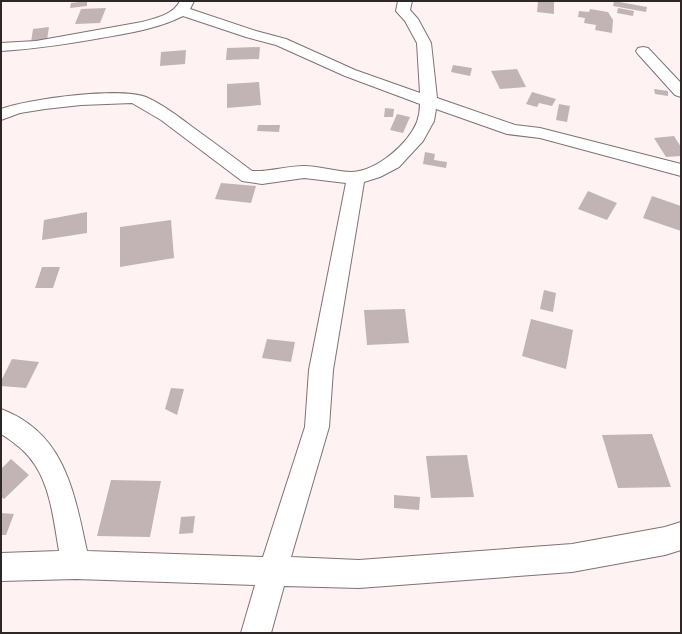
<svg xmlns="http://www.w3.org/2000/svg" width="682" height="634" viewBox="0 0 682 634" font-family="Poppins,sans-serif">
	<rect width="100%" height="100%" fill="#fef2f3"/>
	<path fill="#c2b4b5" d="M87,1V6L70,8L71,3Z
		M538,1H554V14L537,12Z
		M614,1L647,7L646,12L613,6Z
		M106,8L100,23L75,24L81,9Z
		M618,8L634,11L633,16L617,13Z
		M590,9L608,12L613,20L612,33L595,30L596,25L584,23L585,18L578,17L579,11L589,12Z
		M49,27L47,40L31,42L33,29Z
		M260,47L259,59L226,60L227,48Z
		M186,50L185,64L160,66L161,52Z
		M453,65L472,68L470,76L451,72Z
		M517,69L526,87L500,89L491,71Z
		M259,82L261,105L227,108V84Z
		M654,89L668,91V96L655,94Z
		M532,92L556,99L552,106L539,103L537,107L526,104Z
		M559,104L570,106L567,122L556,120Z
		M385,108L394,109L393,117H384Z
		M397,114L410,117L403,133L390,130Z
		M258,125H280L279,132L257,131Z
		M674,136L681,147V156L666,157L654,138Z
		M425,152L435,154L434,160L447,162L446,168L423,164Z
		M221,183L256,186L251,203L215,199Z
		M588,191L617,203L607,220L578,209Z
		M652,196L681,206V231L643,218Z
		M87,212V233L42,240L44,220Z
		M171,220L174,258L120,267V227Z
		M42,267H60L53,288H35Z
		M544,290L556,293L553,312L540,309Z
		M405,309L409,343L367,345L364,310Z
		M531,319L573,330L566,369L522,356Z
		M267,339L295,342L291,362L262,358Z
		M12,359L39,362L26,388L1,386V381Z
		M171,388L184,389L177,415L165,409Z
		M652,434L671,487L618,488L602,435Z
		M467,455L474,497L431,498L426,456Z
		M11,459L29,475L4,499L1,497V469Z
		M111,480L161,481L150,537L97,536Z
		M394,495L420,497L419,510L394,508Z
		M1,513L14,514L6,535H1Z
		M195,516L193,533L179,534L181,517Z"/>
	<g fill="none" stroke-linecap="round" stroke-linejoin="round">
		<g stroke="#7f7273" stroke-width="2">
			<path id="minor" d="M180,1H194L190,9L256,31L286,39L355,70L420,93L417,43L405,21L396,11L398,1H412L410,10L418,19L431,43L437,98L515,125L540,128L681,164V176L540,138L507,134L436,109L434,121L423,141L399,167L380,177L364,182L333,370L329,427L291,557L359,560L572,544L665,527L681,522V550L665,555L572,572L359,588L284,586L271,633H241L255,585L76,579L1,581V553L59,551C54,523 51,489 35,465C27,452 14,442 1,434V409C65,433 74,492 87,551L263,557L305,427L309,370L346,183L304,178L262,184L242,181L161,120L132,103L81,105L45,109L20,113L1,120V109C27,99 123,86 148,98C163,105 178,116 191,126C212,141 232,156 252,171C270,172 287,166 304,166C320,166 336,172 352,172C377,171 408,144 417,122C419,116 420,109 420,104L345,76L276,45L246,37L183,16C157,29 129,33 101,38C67,44 35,49 1,51V43L36,41L142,22C156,18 173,15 180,1Z
				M643,47L648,48L681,83V97L675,95L638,54L636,51L638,48Z"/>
		</g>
		<use href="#minor" fill="#fff" fill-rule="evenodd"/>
	</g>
	<rect width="682" height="634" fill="none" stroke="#2d2728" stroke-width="4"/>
</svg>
